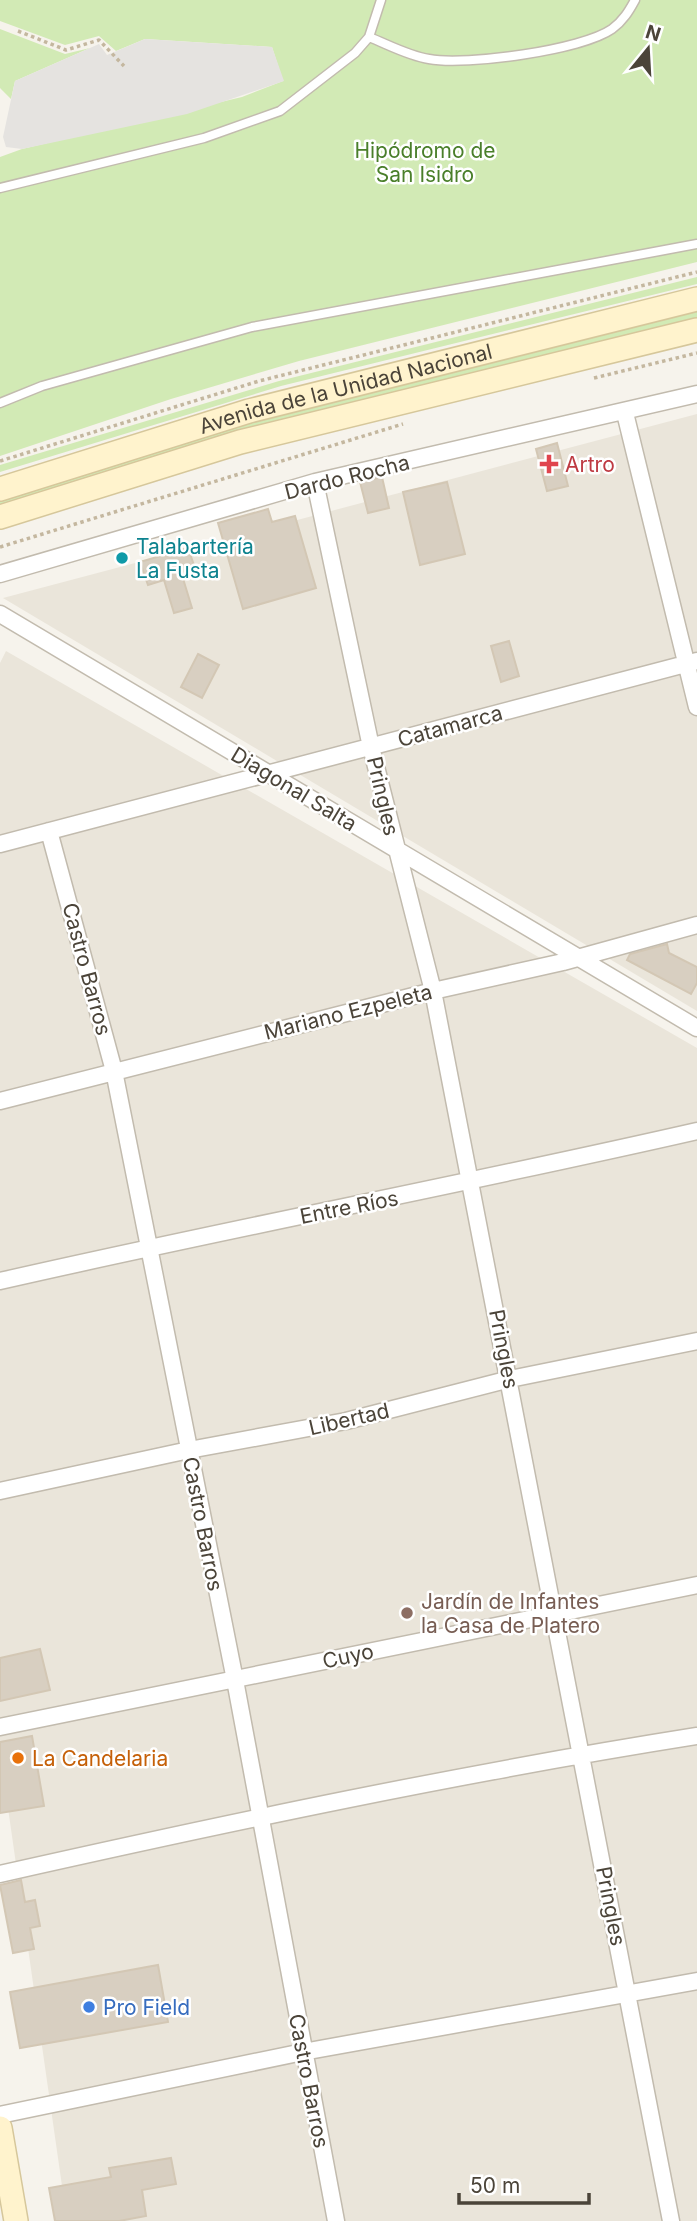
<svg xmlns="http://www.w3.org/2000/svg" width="697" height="2221" viewBox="0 0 697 2221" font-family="Inter,sans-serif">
	<rect width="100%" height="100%" fill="#f6f3ec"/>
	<path fill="#eae5da" d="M697,414V1011L3,598Z
		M6,651L697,1048V2221H67L0,1752V663Z"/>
	<path fill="#d2eab5" d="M0,0H697V262L299,361L171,399L0,456V157L22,149L242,97L283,81L272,47L145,39L116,51L99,36L65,45L0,21Z
		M0,29L65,54L90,48L15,81L11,99L0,88Z
		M697,277V284L281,386L0,472V465L279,381Z
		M697,307V320L0,511V497L225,428Z"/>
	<path fill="#e5e3e0" d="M145,39L272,47L284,81L187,114L22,149L6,147L3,137L15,81L99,44L107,55Z"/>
	<path fill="#d8cfc1" stroke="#d3c7b4" stroke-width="2" d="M557,443L568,486L547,491L536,449Z
		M382,477L389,508L368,513L360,482Z
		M447,482L465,554L420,565L403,492Z
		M268,509L272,522L295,516L316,588L243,609L218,523Z
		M188,548L195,568L181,572L192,608L174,613L164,580L148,585L140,562Z
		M509,641L519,676L501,682L491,646Z
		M198,654L219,665L202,698L181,687Z
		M667,944L669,953L697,967V983L691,994L627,960L630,954Z
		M40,1649L50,1690L0,1701V1658Z
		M32,1736L44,1806L0,1813V1742Z
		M21,1880L25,1902L35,1900L40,1926L30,1928L34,1949L13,1953L0,1885Z
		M158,1965L168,2022L20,2048L10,1992Z
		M171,2158L176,2184L142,2190L146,2216L119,2221H55L49,2188L111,2177L109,2168Z"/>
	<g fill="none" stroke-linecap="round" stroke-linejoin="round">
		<g stroke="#c2bbae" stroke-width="11">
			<path id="lane" d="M369,37C389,45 409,56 429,59C466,66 582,50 612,29C623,21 629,11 635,0
				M0,188L204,138L280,111L355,53L369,37L381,0
				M0,403L42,386L252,327L697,244"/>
		</g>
		<g stroke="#c2bbae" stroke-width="19">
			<path id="street" d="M625,413L697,707
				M315,482L371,747L433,991L671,2221
				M0,574L315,482L697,394
				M0,614L697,1028
				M49,831L114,1071L235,1680L336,2221
				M0,844L697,661
				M0,1101L433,991L563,962L697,925
				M0,1281C232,1228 465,1184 697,1131
				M0,1491L189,1450L346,1421L510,1379L697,1341
				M0,1727L697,1585
				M0,1874C231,1822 463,1773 697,1736
				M0,2115L303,2052L697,1981"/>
		</g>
		<g stroke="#d6c79b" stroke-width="26">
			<g id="secondary">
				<path id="s1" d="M0,489L249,411L697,299"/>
				<path d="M0,517L240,442L697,330"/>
				<path d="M0,2128L16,2221"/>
			</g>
		</g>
		<path stroke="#c4b79f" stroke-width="3.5" stroke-dasharray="3.5 3.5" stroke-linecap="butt" d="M18,31L66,50L99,40L124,66
			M594,378L697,353
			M0,461L259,381L697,272
			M0,547L403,424"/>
		<use href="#lane" stroke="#fff" stroke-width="8"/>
		<use href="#street" stroke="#fff" stroke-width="16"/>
		<use href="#secondary" stroke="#fff3cd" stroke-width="23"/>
	</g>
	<path fill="#e0444e" stroke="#fff" stroke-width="2.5" d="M545.5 453.5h7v7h7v7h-7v7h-7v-7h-7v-7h7z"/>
	<circle fill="#0f9aa8" stroke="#fff" stroke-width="2.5" cx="122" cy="558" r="7"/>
	<circle fill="#8d6e63" stroke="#fff" stroke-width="2.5" cx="407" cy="1613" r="7"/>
	<circle fill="#e8710a" stroke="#fff" stroke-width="2.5" cx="18" cy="1758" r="7"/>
	<circle fill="#3f7fe0" stroke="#fff" stroke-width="2.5" cx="89" cy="2007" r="7"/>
	<g text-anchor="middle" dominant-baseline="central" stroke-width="5" stroke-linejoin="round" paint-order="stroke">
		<g font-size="21" fill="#4a7f2a" stroke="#fff">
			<text x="425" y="150">Hipódromo de<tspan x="425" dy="24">San Isidro</tspan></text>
		</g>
		<g font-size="21" fill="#4b4439" stroke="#fff">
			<text stroke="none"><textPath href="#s1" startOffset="360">Avenida de la Unidad Nacional</textPath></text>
			<text transform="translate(347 477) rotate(-14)">Dardo Rocha</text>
			<text transform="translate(450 726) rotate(-15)">Catamarca</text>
			<text transform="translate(294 789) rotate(31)">Diagonal Salta</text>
			<text transform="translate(383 796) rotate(77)">Pringles</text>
			<text transform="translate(87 969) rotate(75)">Castro Barros</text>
			<text transform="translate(348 1012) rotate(-14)">Mariano Ezpeleta</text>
			<text transform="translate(349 1207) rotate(-11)">Entre Ríos</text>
			<text transform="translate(504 1349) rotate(79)">Pringles</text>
			<text transform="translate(349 1419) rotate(-13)">Libertad</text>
			<text transform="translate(203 1524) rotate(79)">Castro Barros</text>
			<text transform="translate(348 1656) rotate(-12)">Cuyo</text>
			<text transform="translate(611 1906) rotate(79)">Pringles</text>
			<text transform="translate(309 2081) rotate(79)">Castro Barros</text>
		</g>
		<g font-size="21" fill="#be3a42" stroke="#fff" text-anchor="start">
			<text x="565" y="464">Artro</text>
		</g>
		<g font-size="21" fill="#0d838f" stroke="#fff" text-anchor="start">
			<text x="136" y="546">Talabartería<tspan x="136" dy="24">La Fusta</tspan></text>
		</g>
		<g font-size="21" fill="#785e54" stroke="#fff" text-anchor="start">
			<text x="421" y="1601">Jardín de Infantes<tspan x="421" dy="24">la Casa de Platero</tspan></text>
		</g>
		<g font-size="21" fill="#c56008" stroke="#fff" text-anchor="start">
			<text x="32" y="1758">La Candelaria</text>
		</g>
		<g font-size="21" fill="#366cbe" stroke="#fff" text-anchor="start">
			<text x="103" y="2007">Pro Field</text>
		</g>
	</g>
	<g transform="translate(648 49) rotate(18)" stroke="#ffffff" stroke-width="5" paint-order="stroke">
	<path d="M0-5L12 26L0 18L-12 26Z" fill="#4b4439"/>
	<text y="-10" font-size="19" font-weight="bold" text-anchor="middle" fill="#4b4439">N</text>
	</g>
	<path d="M459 2193v10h130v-10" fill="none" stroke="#4b4439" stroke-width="3.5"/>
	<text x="470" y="2193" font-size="21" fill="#4b4439" stroke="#ffffff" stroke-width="5" paint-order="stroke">50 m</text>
</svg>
